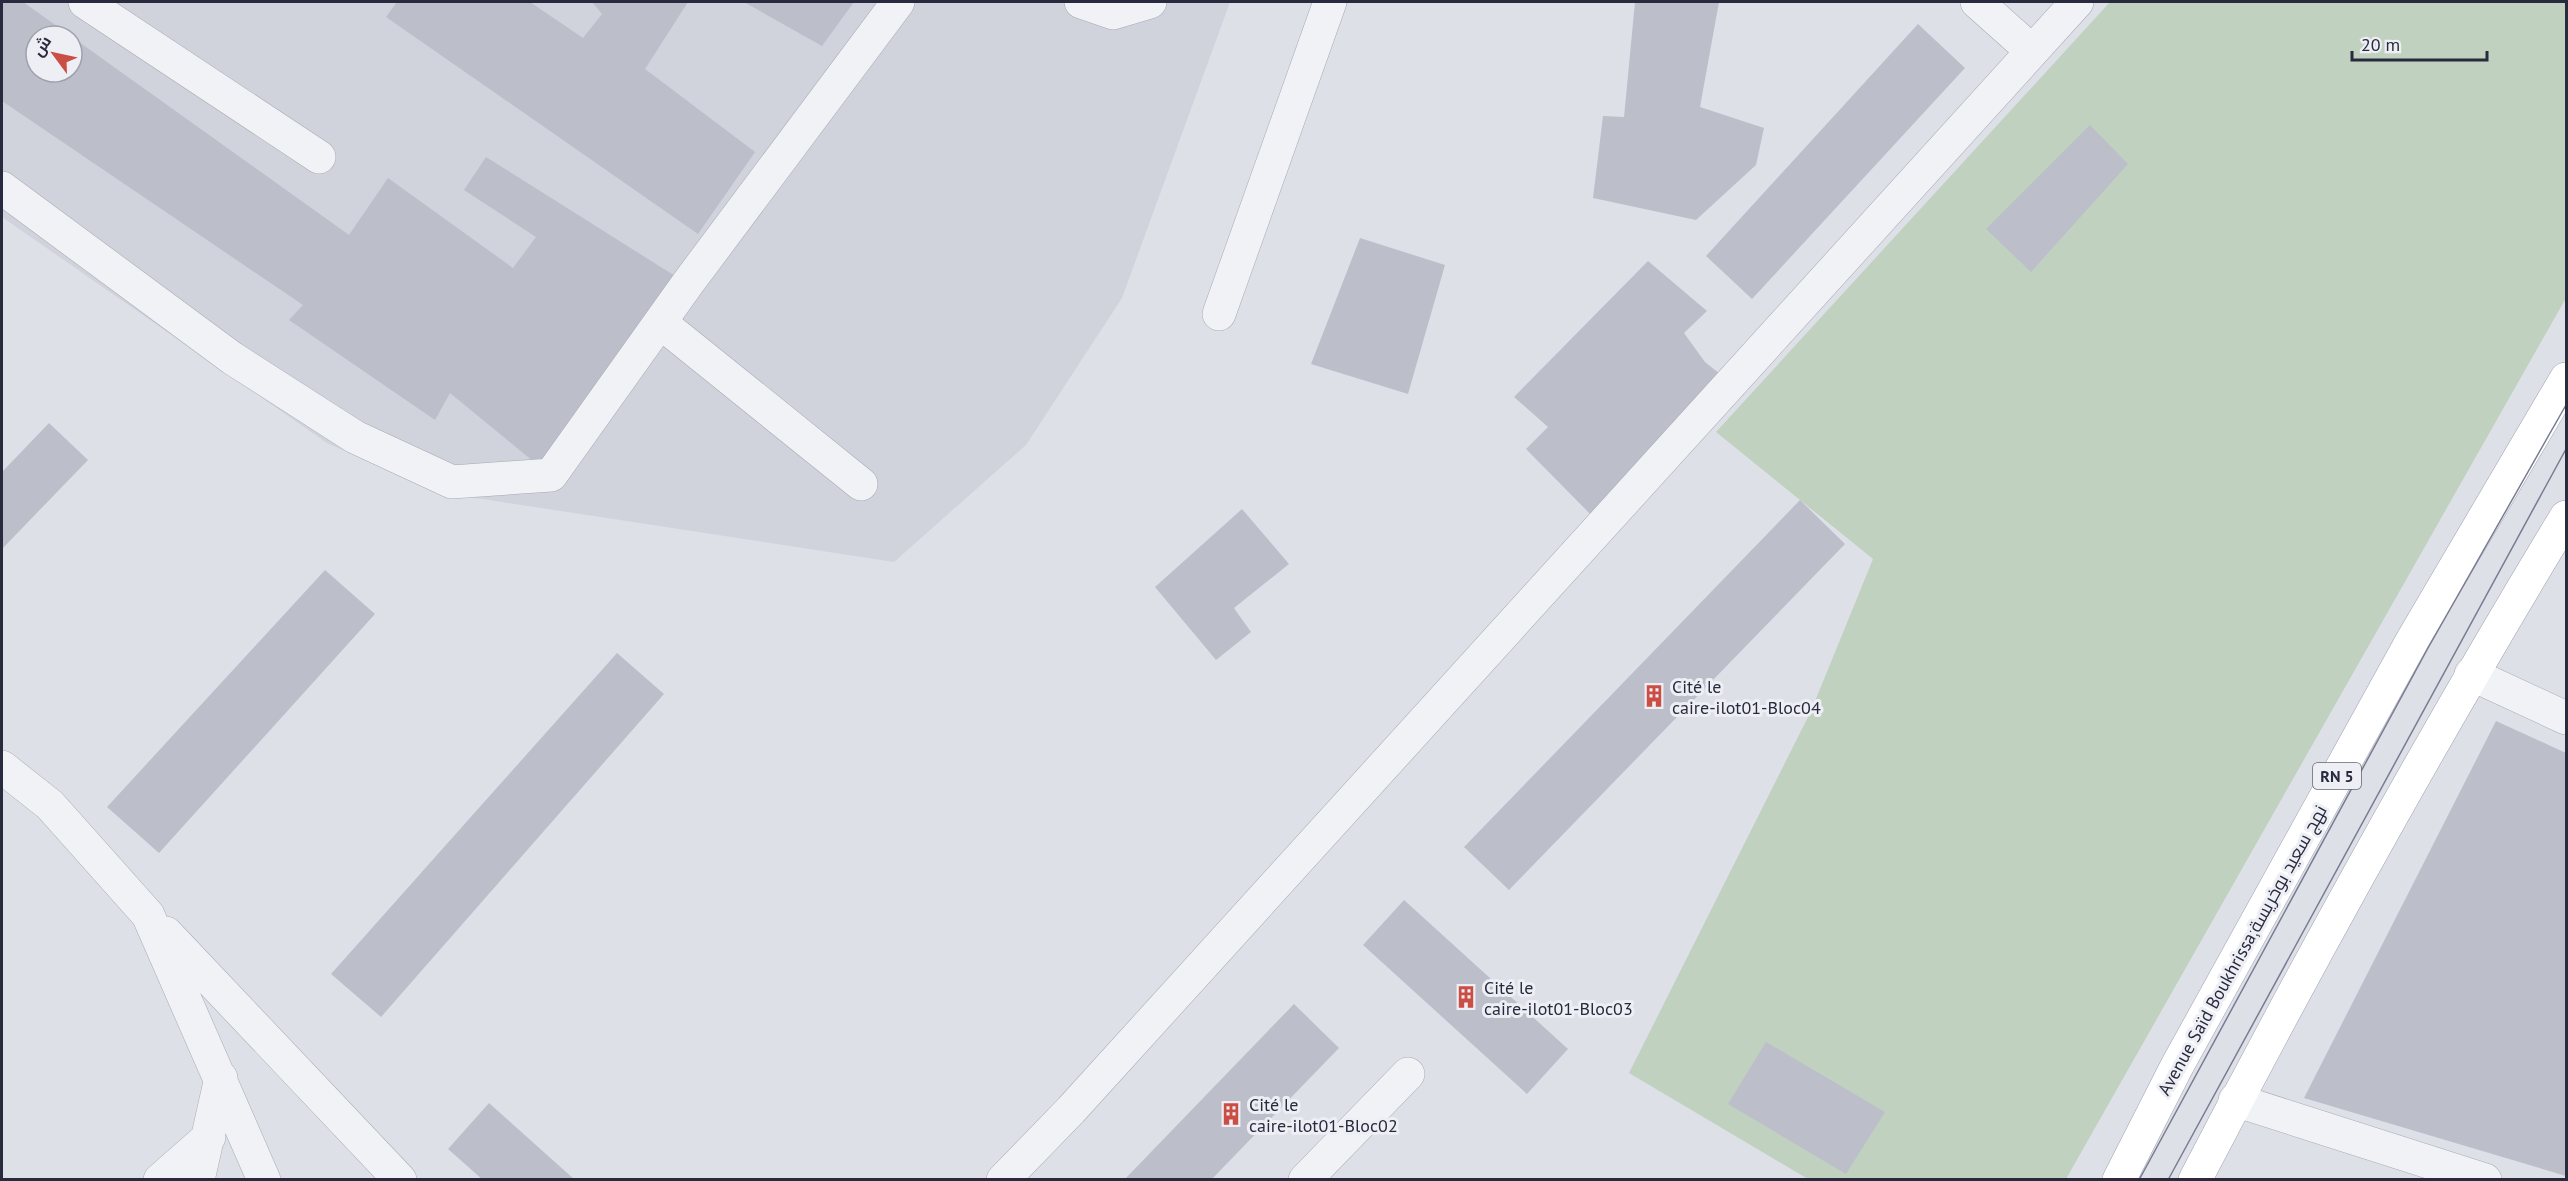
<svg xmlns="http://www.w3.org/2000/svg" width="2568" height="1181" viewBox="0 0 2568 1181" font-family="'PT Sans',Cairo,sans-serif">
	<rect width="100%" height="100%" fill="#dee0e8"/>
	<path fill="#d0d2dc" fill-rule="evenodd" d="M2,2H1230L1122,298L1026,445L894,562L437,492L327,443L2,217ZM36,36H72V72H36Z"/>
	<path fill="#c0d1bf" d="M2110,2H2566V298L2066,1179H1808L1629,1073L1811,711L1873,559L1716,432Z"/>
	<path fill="#bcbeca" d="M2,2H23L71,36H36V72H72V37L349,235L388,178L513,268L536,237L464,190L486,157L683,281L545,471L450,393L435,420L289,320L303,305L2,101Z
		M397,2H530L583,38L602,14L592,2H688L645,69L755,152L698,234L386,17Z
		M744,2H854L822,46Z
		M1635,2H1719L1700,107L1764,128L1756,165L1696,220L1593,198L1603,116L1624,117Z
		M1918,24L1965,68L1752,299L1706,256Z
		M2090,125L2128,164L2031,272L1986,229Z
		M1360,238L1445,265L1408,394L1311,364Z
		M1648,261L1707,311L1684,333L1705,362L1720,374L1600,524L1526,449L1548,427L1514,397Z
		M49,423L88,460L2,549V472Z
		M1800,500L1845,544L1509,890L1464,847Z
		M1242,509L1289,564L1234,608L1251,632L1216,660L1155,587Z
		M325,570L375,614L159,853L107,807Z
		M617,653L664,694L381,1017L331,974Z
		M2496,721L2566,753V1176L2304,1098Z
		M1404,900L1568,1049L1527,1094L1363,945Z
		M1294,1004L1339,1048L1211,1180H1124Z
		M1766,1042L1885,1112L1846,1174L1728,1104Z
		M489,1103L575,1180H483L448,1149Z"/>
	<g fill="none" stroke-linecap="round" stroke-linejoin="round">
		<g stroke="#a7aab5" stroke-width="34">
			<path id="minor" d="M85,2L319,157
				M1081,2L1113,13L1150,2
				M1977,2L2032,51
				M2,188L232,358L355,437L452,482L551,475L688,283L898,2
				M1219,314L1330,2
				M661,323L861,484
				M2471,674L2566,718
				M2,767L50,805L148,915L264,1180
				M166,933L400,1180
				M2235,1100L2485,1180
				M160,1180L209,1137
				M198,1180L221,1078
				M1003,1180L1071,1110L2077,2
				M1305,1180L1408,1074"/>
		</g>
		<g stroke="#9ea2b3" stroke-width="34">
			<path id="major" d="M2119,1180L2177,1066L2413,639L2566,379
				M2195,1180C2312,955 2435,733 2566,517"/>
		</g>
		<use href="#minor" stroke="#f1f2f6" stroke-width="33"/>
		<use href="#major" stroke="#fff" stroke-width="33"/>
		<path stroke="#787c91" stroke-width="1.5" d="M2139,1180L2428,648L2566,405
			M2168,1180L2566,449"/>
	</g>
	<defs>
		<g id="building-bare" transform="scale(1.8)"><path d="M-4-6H4V6H1V3H-1V6H-4ZM-2.5-4.3h1.7v1.8h-1.7ZM.8-4.3h1.7v1.8H.8ZM-2.5-1h1.7V.8h-1.7ZM.8-1h1.7V.8H.8Z" fill="#cb4e44" stroke="#eeeff5" stroke-width="2.5" paint-order="stroke"/></g>
	</defs>
	<g fill-rule="evenodd">
		<use href="#building-bare" x="1654" y="696"/>
		<use href="#building-bare" x="1466" y="997"/>
		<use href="#building-bare" x="1231" y="1114"/>
	</g>
	<g text-anchor="middle" dominant-baseline="central" stroke-width="6" stroke-linejoin="round" paint-order="stroke">
		<rect fill="#eeeff5" stroke="#636675" stroke-width="1.5" x="2313" y="763" width="48" height="26" rx="4.5"/>
		<g font-size="16" font-weight="bold" fill="#282b3e">
			<text x="2337" y="776">RN 5</text>
		</g>
		<g font-size="18" fill="#282b3e" stroke="#eeeff5" text-anchor="start">
			<text x="1672" y="686">Cité le<tspan x="1672" dy="21">caire-ilot01-Bloc04</tspan></text>
			<text x="1484" y="987">Cité le<tspan x="1484" dy="21">caire-ilot01-Bloc03</tspan></text>
			<text x="1249" y="1104">Cité le<tspan x="1249" dy="21">caire-ilot01-Bloc02</tspan></text>
		</g>
		<g font-size="18" fill="#282b3e" stroke="#eeeff5">
			<text transform="translate(2242 950) rotate(-61)">Avenue Saïd Boukhrissa;نهج سعيد بوخريسة</text>
		</g>
	</g>
	<rect width="2568" height="1181" fill="none" stroke="#282b3e" stroke-width="6"/>
	<g transform="translate(54 54) rotate(303)"><circle r="28" fill="#eeeff5" stroke="#9fa1ac" stroke-width="1.5"/>
	<path d="M0-4.5L10 22L0 15L-10 22Z" fill="#cb4e44"/>
	<text y="-9" font-size="16" font-weight="bold" text-anchor="middle" fill="#282b3e">ش</text>
	</g>
	<path d="M2352 51v9h135v-9" fill="none" stroke="#282b3e" stroke-width="3"/>
	<text x="2361" y="51" font-size="18" fill="#282b3e" stroke="#eeeff5" stroke-width="4.5" paint-order="stroke">20 m</text>
</svg>
